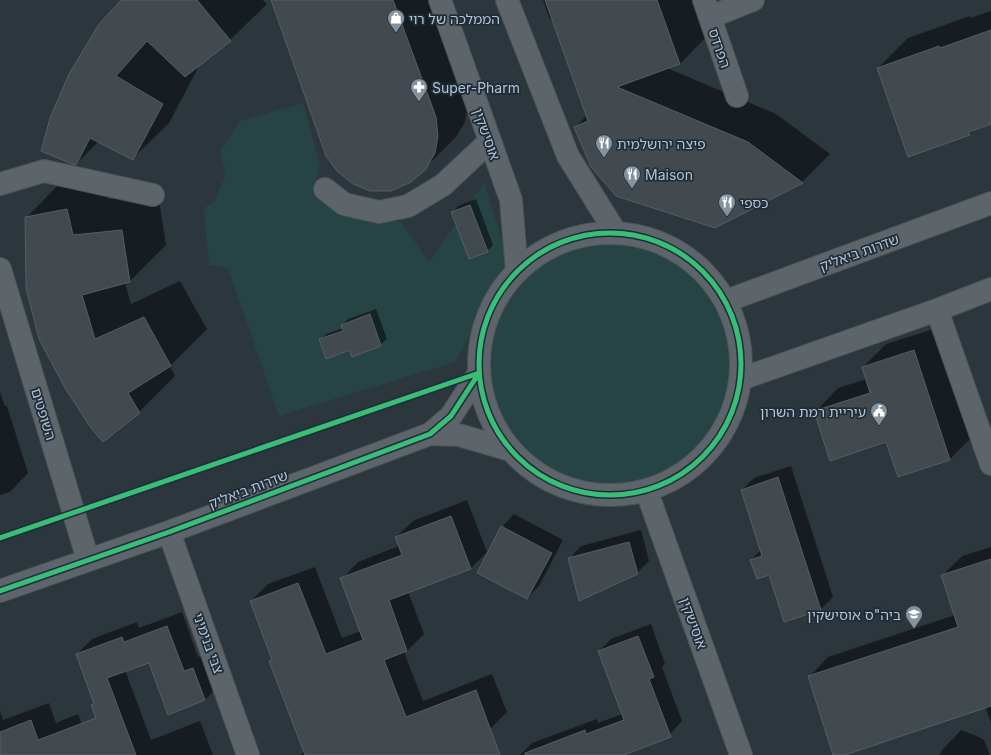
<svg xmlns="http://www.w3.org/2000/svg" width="991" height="755" viewBox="0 0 991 755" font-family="Inter,'Noto Sans Hebrew',sans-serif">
	<rect width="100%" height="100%" fill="#2c363d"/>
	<path fill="#274445" d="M303,103L320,166L315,182L346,215L401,222L429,262L484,183L509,262L455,362L279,416L228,268L209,265L204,208L214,202L226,175L220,151L240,121Z
		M479 364a131 131 0 1 1 262 0a131 131 0 1 1-262 0Z"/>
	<path fill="#0007" d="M123,0H263L267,4L230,40L196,67L198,68L169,123L132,159L99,141L76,164Z
		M272,0H434L468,105L465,122L456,137L425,168Z
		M543,0H696L708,35L680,64L667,68L776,114L830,154L802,182L715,227L575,128L587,115L553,19L550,20Z
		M991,11V123L975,129L970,134L908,155L878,68L908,38L970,16V18Z
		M103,173L109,199L158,194L166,245L130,281L125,283L131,304L180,281L207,329L170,366L175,376L139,412L103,441L26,218L62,181Z
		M476,199L493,245L487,251L452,213L458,206Z
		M376,309L387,339L380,345L350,349L320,340L326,334L343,328L342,325L348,319Z
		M937,328L973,436L950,459L887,440L816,411L838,388L867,379L863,367L886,344Z
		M0,392L5,406H7L28,473L10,492L0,495Z
		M791,466L833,597L821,609L785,621L769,574L751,560L761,550L742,490L754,478Z
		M467,500L487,552L470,569L408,592L424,634L407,651L404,652L423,701L492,674L507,712L490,729L483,755H301L304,751L270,661L272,659L251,601L268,584L315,567L342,638L361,631L342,579L358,562L399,546L396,537L413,521Z
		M514,514L563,540L539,586L527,598L502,527Z
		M641,530L649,561L637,573L569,559L581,546Z
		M991,547V722L985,707L842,755H834L809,677L828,657L955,615L942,576L962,556Z
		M182,612L198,657L208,654L219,685L205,700L149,661L125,670L151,740L200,721L213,755H111L95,703L77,654L92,639L137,622L139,628Z
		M651,624L665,664L662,667L682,721L670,734L614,755H520L532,743L597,719L598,723L622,714L599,651L611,639Z
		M49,703L56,723L78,714L93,755H0V711L3,720Z
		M961,730L979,737L984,740L989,752V755H939L944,748Z"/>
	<path fill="#424a50" stroke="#545e65" d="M121,0H197L231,41L185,77L147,41L116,76L163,104L133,160L90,138L76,165L72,164L41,151L50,118L69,74L99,24Z
		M271,0H393L436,117L438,136L435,153L426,169L411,182L391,191H370L353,184L337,171L326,156Z
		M545,0H657L680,64L617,87L748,142L803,183L715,228L616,196L591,167L574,127L588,121Z
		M991,30V124L969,132L970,135L908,157L877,68L939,46L940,48Z
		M470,205L488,252L469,259L451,212Z
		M67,209L73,235L122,230L130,282L82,295L95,339L144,317L171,366L128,393L140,413L103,442L91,428L65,388L39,339L26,288L25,217Z
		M370,314L381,346L352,357L350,350L326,359L319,339L343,331L341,325Z
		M914,350L950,460L898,477L886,442L830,461L814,411L870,393L862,367Z
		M778,477L821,610L784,622L769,575L757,579L750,560L762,556L741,490Z
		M451,516L471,569L389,600L407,651L384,660L406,717L476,690L500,755H305L269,661L272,660L250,601L298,583L326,654L363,640L340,578L402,555L395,537Z
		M501,526L552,553L527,599L477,573Z
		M629,542L638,574L579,601L568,558Z
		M991,559V706L845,755H833L808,676L958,627L941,575Z
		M167,626L184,671L193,668L205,700L168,715L149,663L107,678L136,755H0V732L31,720L38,740L96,718L91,705L94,704L76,654L122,637L124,642Z
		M638,636L654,677L649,679L671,737L624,755H525V753L585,730L586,734L624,720L598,651Z"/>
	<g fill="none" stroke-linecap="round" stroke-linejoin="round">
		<g stroke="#4b5258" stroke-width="24">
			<path id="minor" d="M440,0L511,200L517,272
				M507,0L568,156L616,233
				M704,0L737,96
				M710,17L753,0
				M0,184L44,171L153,195
				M325,189L344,204L379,212L408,206L443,185L490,141
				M479 364a131 131 0 1 1 262 0a131 131 0 1 1-262 0Z
				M0,269L88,560
				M726,301L991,203
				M937,310L991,464
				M741,379L937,310L991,289
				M430,434L459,435L510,450
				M647,492L741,755
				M169,532L248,755
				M0,591L169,532L430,434L451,416L479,373"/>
		</g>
		<use href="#minor" stroke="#5d646a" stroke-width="22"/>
		<g stroke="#1e2d3a" stroke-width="8">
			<path id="cycleway" d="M479 364a131 131 0 1 1 262 0a131 131 0 1 1-262 0Z
				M0,538L479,373
				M0,591L169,532L430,434L451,416L479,373"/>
		</g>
		<use href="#cycleway" stroke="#3abd76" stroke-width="5"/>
	</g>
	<defs>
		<g id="shop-pin" transform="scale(0.9)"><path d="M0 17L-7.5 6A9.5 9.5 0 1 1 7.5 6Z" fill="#86929b" stroke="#1e2d3a"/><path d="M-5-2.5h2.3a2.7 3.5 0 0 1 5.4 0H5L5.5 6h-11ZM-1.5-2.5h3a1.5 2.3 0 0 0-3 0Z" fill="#fff"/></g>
		<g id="pharmacy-pin" transform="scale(0.9)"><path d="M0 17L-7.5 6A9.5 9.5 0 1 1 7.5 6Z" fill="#86929b" stroke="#1e2d3a"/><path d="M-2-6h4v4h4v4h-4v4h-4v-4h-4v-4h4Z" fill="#fff"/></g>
		<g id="restaurant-pin" transform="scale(0.9)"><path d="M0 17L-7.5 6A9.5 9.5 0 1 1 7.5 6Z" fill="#86929b" stroke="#1e2d3a"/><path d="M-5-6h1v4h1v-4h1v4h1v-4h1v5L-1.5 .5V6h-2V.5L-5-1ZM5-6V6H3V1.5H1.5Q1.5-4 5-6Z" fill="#fff"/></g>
		<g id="civic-pin" transform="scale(0.9)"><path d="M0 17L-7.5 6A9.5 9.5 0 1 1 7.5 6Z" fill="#86929b" stroke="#1e2d3a"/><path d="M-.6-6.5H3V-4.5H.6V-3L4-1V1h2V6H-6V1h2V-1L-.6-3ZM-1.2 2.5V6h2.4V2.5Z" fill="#fff"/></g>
		<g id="school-pin" transform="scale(0.9)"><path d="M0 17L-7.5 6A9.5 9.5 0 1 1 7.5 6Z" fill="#86929b" stroke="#1e2d3a"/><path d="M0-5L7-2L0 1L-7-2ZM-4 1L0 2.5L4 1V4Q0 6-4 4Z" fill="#fff"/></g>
	</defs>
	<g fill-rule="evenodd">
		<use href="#shop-pin" x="396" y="18"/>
		<use href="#pharmacy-pin" x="419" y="87"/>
		<use href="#restaurant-pin" x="604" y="143"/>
		<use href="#restaurant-pin" x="632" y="174"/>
		<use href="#restaurant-pin" x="727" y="202"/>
		<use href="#civic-pin" x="879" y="411"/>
		<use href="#school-pin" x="914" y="614"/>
	</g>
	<g text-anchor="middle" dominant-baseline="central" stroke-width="3.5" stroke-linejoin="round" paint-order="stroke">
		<g font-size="14" fill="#b7c3ce" stroke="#1e2d3a" text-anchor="start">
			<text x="409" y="18">הממלכה של רוי</text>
			<text x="432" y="87">Super-Pharm</text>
			<text x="617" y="143">פיצה ירושלמית</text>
			<text x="645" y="174">Maison</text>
			<text x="740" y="202">כספי</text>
			<text x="866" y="411" text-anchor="end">עיריית רמת השרון</text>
			<text x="901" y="614" text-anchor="end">ביה"ס אוסישקין</text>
		</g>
		<g font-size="14" fill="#b7c3ce" stroke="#1e2d3a">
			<text transform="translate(720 48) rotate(71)">הפרדס</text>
			<text transform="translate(487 134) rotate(70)">אוסישקין</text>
			<text transform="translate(859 252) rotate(-20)">שדרות ביאליק</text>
			<text transform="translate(44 414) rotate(73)">השופטים</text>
			<text transform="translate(248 489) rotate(-21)">שדרות ביאליק</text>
			<text transform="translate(694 623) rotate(70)">אוסישקין</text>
			<text transform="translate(209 643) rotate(70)">צבי בנימיני</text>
		</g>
	</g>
</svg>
